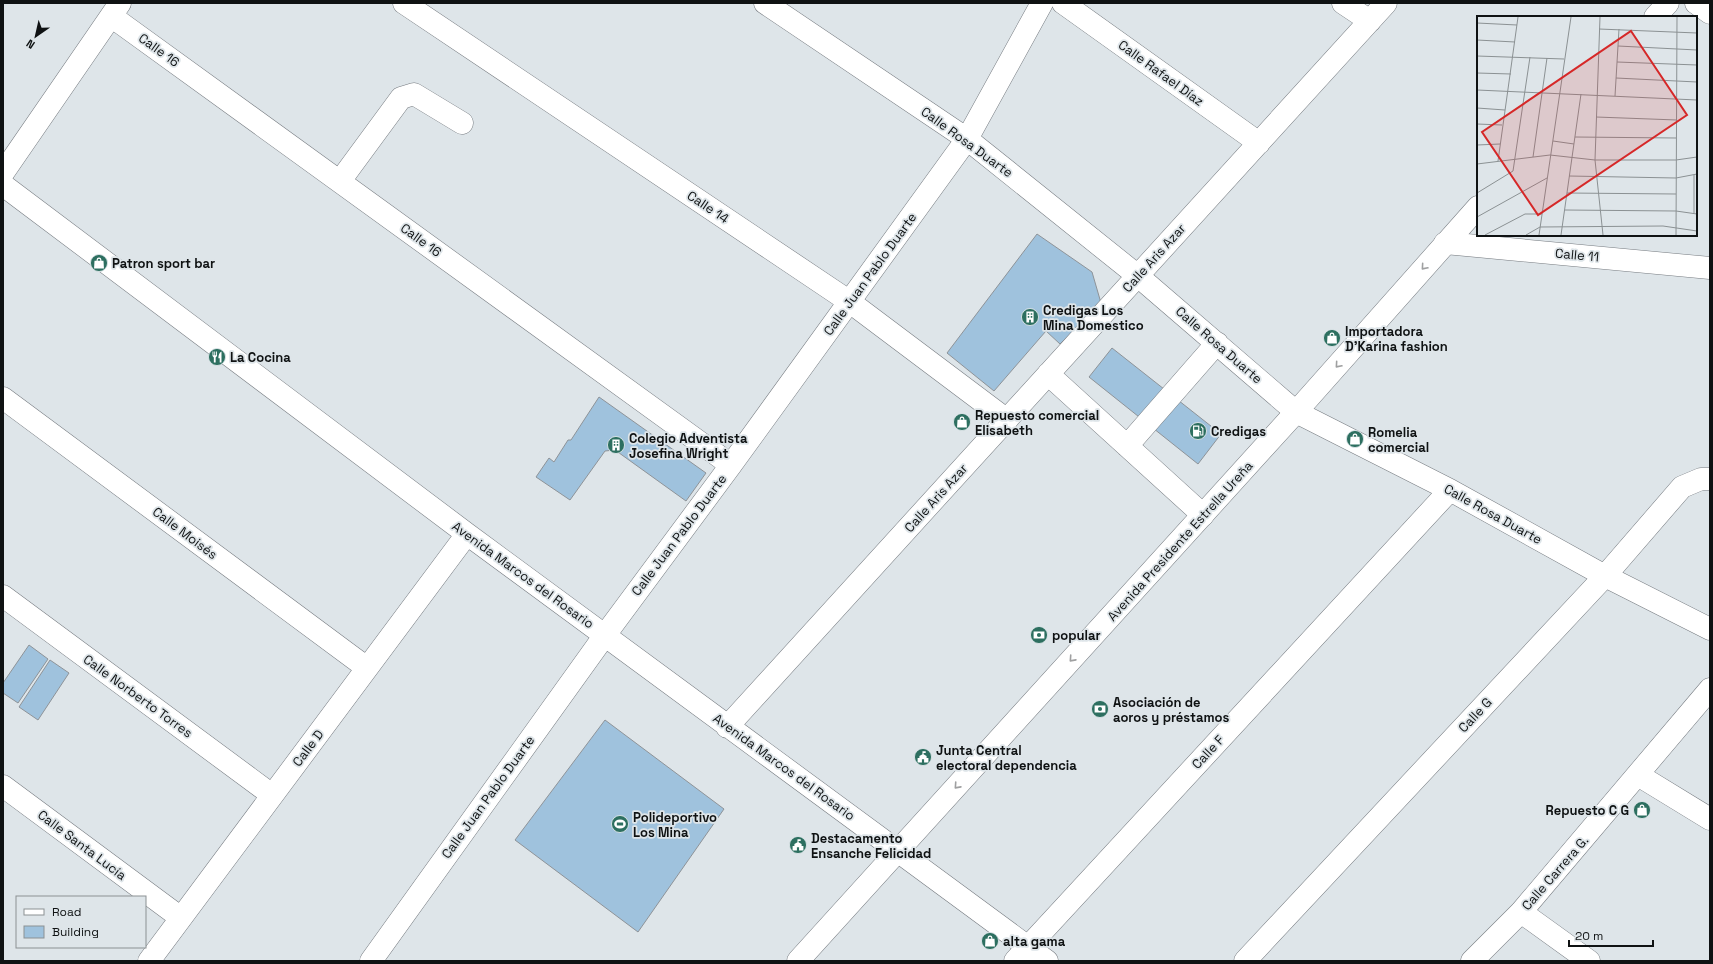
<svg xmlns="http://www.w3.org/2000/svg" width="1713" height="964" viewBox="0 0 1713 964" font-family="'Space Grotesk',sans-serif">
	<rect width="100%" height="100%" fill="#dee5e9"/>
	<path fill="#9fc2dd" stroke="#8e9398" d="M1037,234L1092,272L1101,303L1060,344L1046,331L994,391L947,353Z
		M1112,348L1221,434L1198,464L1089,377Z
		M599,397L706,473L686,501L615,450L605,451L570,500L536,477L549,458L554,462L568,440H571Z
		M29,645L48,659L18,703L3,693V683Z
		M50,660L69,673L38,720L19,707Z
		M605,720L724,809L638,932L515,840Z"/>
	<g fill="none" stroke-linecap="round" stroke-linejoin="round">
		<g stroke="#767b80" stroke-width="23">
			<path id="minor" d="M404,3L850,302L1007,420
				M765,3L967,139L1138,276L1296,412L1450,490L1605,576L1710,629
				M1063,3L1259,143
				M1343,3L1370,21
				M1696,3L1710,13
				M111,16L731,465
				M3,173L120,3
				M340,181L401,98L414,94L462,123
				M3,185L467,534L1047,961
				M1445,243L1710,268
				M1048,374L1203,515
				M3,398L367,668
				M1127,446L1217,343
				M3,596L272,795
				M727,727L1386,3
				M1638,775L1710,819
				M3,786L181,918
				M1521,912L1589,961
				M149,961L467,534
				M371,961L605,635L731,465L967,139L1042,3
				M1015,961L1450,490
				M1245,961L1605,576L1682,487L1701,479H1710
				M1472,961L1521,912L1710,689"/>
		</g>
		<g stroke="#767b80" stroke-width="23">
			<path id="major" d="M1655,17L1668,3
				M798,961L1296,412L1478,207"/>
		</g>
		<use href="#minor" stroke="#fff" stroke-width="22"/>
		<use href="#major" stroke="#fff" stroke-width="22"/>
	</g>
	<defs><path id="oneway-chevron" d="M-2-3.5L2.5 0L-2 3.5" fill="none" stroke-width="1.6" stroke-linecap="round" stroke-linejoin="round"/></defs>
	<g stroke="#9fa0a1">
		<use href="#oneway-chevron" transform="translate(1424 267) rotate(131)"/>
		<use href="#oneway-chevron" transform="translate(1338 365) rotate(131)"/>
		<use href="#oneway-chevron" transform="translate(1072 659) rotate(132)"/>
		<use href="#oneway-chevron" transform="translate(957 786) rotate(132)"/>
	</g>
	<defs>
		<g id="shop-disc" transform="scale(0.9)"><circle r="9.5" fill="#2d6f60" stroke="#dee5e9"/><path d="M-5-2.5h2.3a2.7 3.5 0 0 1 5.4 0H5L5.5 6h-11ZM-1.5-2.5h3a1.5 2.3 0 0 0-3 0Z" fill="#fff"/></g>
		<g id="building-disc" transform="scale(0.9)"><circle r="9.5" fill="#2d6f60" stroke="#dee5e9"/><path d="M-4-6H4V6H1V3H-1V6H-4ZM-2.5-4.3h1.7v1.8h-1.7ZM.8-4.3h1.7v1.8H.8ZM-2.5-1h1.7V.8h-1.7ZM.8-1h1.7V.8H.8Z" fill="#fff"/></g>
		<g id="restaurant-disc" transform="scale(0.9)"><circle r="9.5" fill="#2d6f60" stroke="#dee5e9"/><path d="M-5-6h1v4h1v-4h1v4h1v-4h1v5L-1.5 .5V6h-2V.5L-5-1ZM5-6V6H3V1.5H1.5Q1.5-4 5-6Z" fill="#fff"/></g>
		<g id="fuel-disc" transform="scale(0.9)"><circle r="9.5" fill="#2d6f60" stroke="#dee5e9"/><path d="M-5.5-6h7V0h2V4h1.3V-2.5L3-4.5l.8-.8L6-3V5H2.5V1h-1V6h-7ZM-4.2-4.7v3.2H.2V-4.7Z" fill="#fff"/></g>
		<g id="bank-disc" transform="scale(0.9)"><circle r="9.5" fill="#2d6f60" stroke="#dee5e9"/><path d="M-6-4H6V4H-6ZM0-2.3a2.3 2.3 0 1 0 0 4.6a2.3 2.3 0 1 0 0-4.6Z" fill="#fff"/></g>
		<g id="civic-disc" transform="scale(0.9)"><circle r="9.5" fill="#2d6f60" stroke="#dee5e9"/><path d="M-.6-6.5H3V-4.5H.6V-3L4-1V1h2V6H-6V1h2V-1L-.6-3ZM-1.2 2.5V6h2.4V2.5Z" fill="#fff"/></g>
		<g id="stadium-disc" transform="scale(0.9)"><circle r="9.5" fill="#2d6f60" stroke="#dee5e9"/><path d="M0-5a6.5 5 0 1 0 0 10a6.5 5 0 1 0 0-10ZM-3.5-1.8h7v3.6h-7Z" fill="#fff"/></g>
	</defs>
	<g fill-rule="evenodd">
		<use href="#shop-disc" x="99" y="263"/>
		<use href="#building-disc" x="1030" y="317"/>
		<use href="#shop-disc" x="1332" y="338"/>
		<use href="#restaurant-disc" x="217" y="357"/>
		<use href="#shop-disc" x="962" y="422"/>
		<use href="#fuel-disc" x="1198" y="431"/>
		<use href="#shop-disc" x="1355" y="439"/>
		<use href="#building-disc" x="616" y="445"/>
		<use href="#bank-disc" x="1039" y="635"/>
		<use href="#bank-disc" x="1100" y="709"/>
		<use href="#civic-disc" x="923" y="757"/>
		<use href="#shop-disc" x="1642" y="810"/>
		<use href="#stadium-disc" x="620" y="824"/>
		<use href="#civic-disc" x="798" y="845"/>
		<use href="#shop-disc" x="990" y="941"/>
	</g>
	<g text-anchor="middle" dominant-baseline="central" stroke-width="3.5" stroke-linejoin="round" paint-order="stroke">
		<g font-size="13" fill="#0f1213" stroke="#dee5e9">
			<text transform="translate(159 50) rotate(36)">Calle 16</text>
			<text transform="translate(1161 73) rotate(36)">Calle Rafael Díaz</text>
			<text transform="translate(967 142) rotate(36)">Calle Rosa Duarte</text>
			<text transform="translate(708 207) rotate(34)">Calle 14</text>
			<text transform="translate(421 240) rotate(36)">Calle 16</text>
			<text transform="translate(1577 255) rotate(5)">Calle 11</text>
			<text transform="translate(1154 258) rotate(-48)">Calle Aris Azar</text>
			<text transform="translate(870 274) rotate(-54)">Calle Juan Pablo Duarte</text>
			<text transform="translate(1219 345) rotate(41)">Calle Rosa Duarte</text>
			<text transform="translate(936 498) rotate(-48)">Calle Aris Azar</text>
			<text transform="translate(1493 514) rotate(29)">Calle Rosa Duarte</text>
			<text transform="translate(185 533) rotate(37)">Calle Moisés</text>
			<text transform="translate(679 535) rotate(-53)">Calle Juan Pablo Duarte</text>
			<text transform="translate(1180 541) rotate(-48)">Avenida Presidente Estrella Ureña</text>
			<text transform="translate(523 575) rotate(36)">Avenida Marcos del Rosario</text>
			<text transform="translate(138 696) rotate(36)">Calle Norberto Torres</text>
			<text transform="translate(1475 715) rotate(-47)">Calle G</text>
			<text transform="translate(308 748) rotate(-53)">Calle D</text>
			<text transform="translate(1208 752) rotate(-47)">Calle F</text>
			<text transform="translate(784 767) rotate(36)">Avenida Marcos del Rosario</text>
			<text transform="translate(488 797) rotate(-54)">Calle Juan Pablo Duarte</text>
			<text transform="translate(82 845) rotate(37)">Calle Santa Lucía</text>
			<text transform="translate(1555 873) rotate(-49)">Calle Carrera G.</text>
		</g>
		<g font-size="13" font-weight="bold" fill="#0f1213" stroke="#dee5e9" text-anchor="start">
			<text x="112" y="263">Patron sport bar</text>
			<text x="1043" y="310">Credigas Los<tspan x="1043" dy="15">Mina Domestico</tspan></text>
			<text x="1345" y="331">Importadora<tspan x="1345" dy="15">D’Karina fashion</tspan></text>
			<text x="230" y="357">La Cocina</text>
			<text x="975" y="415">Repuesto comercial<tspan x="975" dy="15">Elisabeth</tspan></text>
			<text x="1211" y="431">Credigas</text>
			<text x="1368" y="432">Romelia<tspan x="1368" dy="15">comercial</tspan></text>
			<text x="629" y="438">Colegio Adventista<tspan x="629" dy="15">Josefina Wright</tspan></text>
			<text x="1052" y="635">popular</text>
			<text x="1113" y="702">Asociación de<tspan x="1113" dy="15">aoros y préstamos</tspan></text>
			<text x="936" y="750">Junta Central<tspan x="936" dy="15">electoral dependencia</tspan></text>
			<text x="1629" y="810" text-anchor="end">Repuesto C G</text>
			<text x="633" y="817">Polideportivo<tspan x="633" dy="15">Los Mina</tspan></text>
			<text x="811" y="838">Destacamento<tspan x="811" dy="15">Ensanche Felicidad</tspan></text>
			<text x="1003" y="941">alta gama</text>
		</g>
	</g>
	<g transform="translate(1477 16)">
		<rect width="220" height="220" fill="#dee5e9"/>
		<path fill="none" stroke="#8b9193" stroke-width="1" d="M123,1L118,144L126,219M0,7L40,9M122,13L220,17M0,24L38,26M141,30L220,34M0,40L87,43M140,46L220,49M0,57L34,58M139,62L220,66M0,74L220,84M138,80L142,13M0,92L28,94M119,101L200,104M0,108L25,109M98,121L199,122M76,125L97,128M0,129L23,128M56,141L70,42M21,145L41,1M0,148L73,139L118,144H199L220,141M217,159V197M92,160L199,162L220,158M0,177L36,155L53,41M90,177L199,178M88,194L199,195L220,198M0,201L70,162M8,219L48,198H65M49,219L63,211L186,210L220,215M62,219L94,1M84,219L104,78M199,219L200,1"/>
		<path fill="#d62828" fill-opacity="0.15" stroke="#d62828" stroke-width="2" d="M154,15L210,99L61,199L5,116Z"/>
		<rect width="220" height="220" fill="none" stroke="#0f1213" stroke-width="2"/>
	</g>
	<rect width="1713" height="964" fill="none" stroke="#0f1213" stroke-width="8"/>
	<rect x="16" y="896" width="130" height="52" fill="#dee5e9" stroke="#8b9193"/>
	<rect x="24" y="909" width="20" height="6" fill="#ffffff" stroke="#8b9193"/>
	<text x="52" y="916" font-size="12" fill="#0f1213">Road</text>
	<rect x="24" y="926" width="20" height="12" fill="#9fc2dd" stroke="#8b9193"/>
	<text x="52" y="936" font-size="12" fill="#0f1213">Building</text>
	<g transform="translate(36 36) rotate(214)" stroke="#dee5e9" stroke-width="3" paint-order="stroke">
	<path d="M0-3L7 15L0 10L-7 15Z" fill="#0f1213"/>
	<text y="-6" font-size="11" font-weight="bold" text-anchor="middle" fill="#0f1213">N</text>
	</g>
	<path d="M1569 940v6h84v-6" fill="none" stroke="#0f1213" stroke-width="2"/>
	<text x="1575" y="940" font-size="12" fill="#0f1213" stroke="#dee5e9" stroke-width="3" paint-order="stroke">20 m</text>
</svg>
